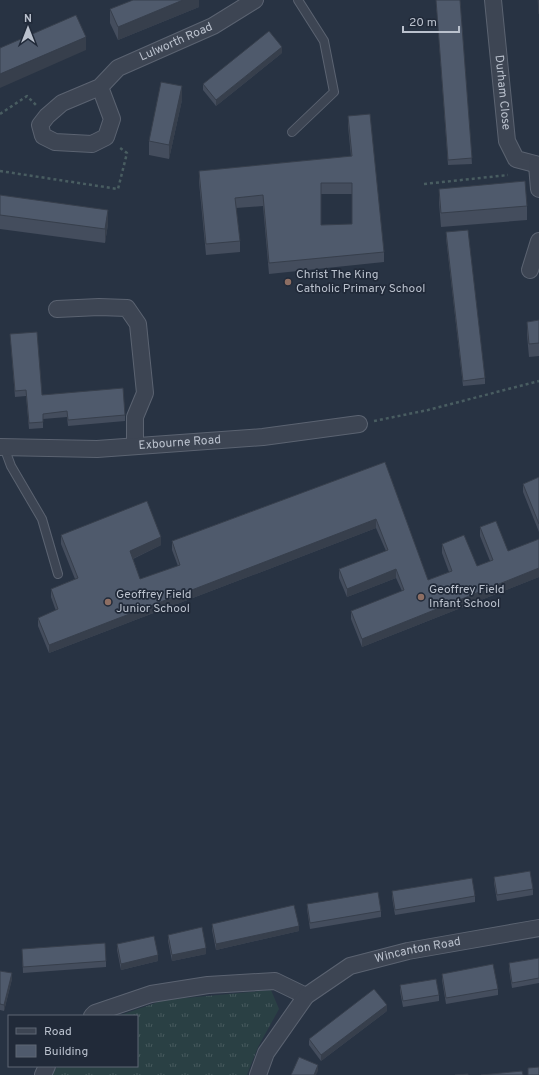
<svg xmlns="http://www.w3.org/2000/svg" width="539" height="1075" viewBox="0 0 539 1075" font-family="Overpass,sans-serif">
	<defs>
		<pattern id="grass-tufts" width="24" height="20" patternUnits="userSpaceOnUse"><rect width="24" height="20" fill="#2a4044"/><path d="M3 7l-1-3M5 7V3M7 7l1-3M15 17l-1-3M17 17v-4M19 17l1-3" fill="none" stroke="#475a5e"/></pattern>
	</defs>
	<rect width="100%" height="100%" fill="#283343"/>
	<path fill="url(#grass-tufts)" d="M271,990L279,1009L258,1047L247,1075H51L58,1066H137V1016H118L164,1000Z"/>
	<g fill="none" stroke-linecap="round" stroke-linejoin="round">
		<g stroke="#5b6371" stroke-width="10">
			<path id="service" d="M292,132L334,92L324,41L298,0
				M4,447L11,466L42,519L58,574"/>
		</g>
		<g stroke="#5b6371" stroke-width="18">
			<g id="minor">
				<path id="s1" d="M493,0L507,141L516,159L539,165"/>
				<path id="s2" d="M100,87L112,119L106,137L92,144L55,142L43,136L40,125L47,116L62,103L100,87L118,68L213,26L255,0"/>
				<path d="M537,165L539,189"/>
				<path d="M530,270L539,241"/>
				<path d="M57,309L99,307L127,308L138,324L145,393L135,417V445"/>
				<path id="s3" d="M0,447L97,449L263,437L359,424"/>
				<path d="M92,1016L95,1013L151,994L208,985L275,981L306,996"/>
				<path d="M43,1075L47,1066"/>
				<path id="s4" d="M258,1075L266,1053L306,996L350,966L408,951L539,928"/>
			</g>
		</g>
		<path stroke="#495d61" stroke-width="2.5" stroke-dasharray="3 3" stroke-linecap="butt" d="M0,114L27,96L36,105
			M0,171L118,189L127,153L119,147
			M424,184L508,175
			M374,421L428,410L539,381"/>
		<use href="#service" stroke="#3d4553" stroke-width="8"/>
		<use href="#minor" stroke="#3d4553" stroke-width="16"/>
	</g>
	<path fill="#444d5d" fill-rule="evenodd" d="M199,0V7L118,40L110,23V9Z
		M436,0H460L472,164L448,165Z
		M282,53L216,106L203,90V84Z
		M182,100L169,159L149,155V141Z
		M348,116L384,252V262L269,274L263,206L236,208L240,241V252L206,255L199,182V171L351,157L348,126ZM321,194H352V224L321,225Z
		M439,189L527,206V220L441,227L439,203Z
		M0,195L108,224L105,243L0,229Z
		M446,232L485,378V384L463,386L446,238Z
		M539,320V356L529,357L527,335V322Z
		M10,334L42,395L125,415V421L68,426L67,417L43,419V428L29,429L26,396L15,397Z
		M385,462L428,580L449,572L442,553V544L477,566L490,561L480,536V527L508,551L539,539V577L362,647L351,619V611L402,591L396,578L347,597L339,578V569L386,551L376,528L49,653L38,626V618L56,611L51,597V589L75,579L61,544V535L161,545L133,559L140,579L178,566L172,550V541Z
		M539,477V532L523,492V484Z
		M494,877L533,889V895L497,901L494,883Z
		M392,891L475,896V902L395,915L392,897Z
		M307,904L381,911V917L310,929L307,909Z
		M212,924L299,931L216,950L212,930Z
		M168,935L206,954L172,961L168,941Z
		M117,944L158,961L121,970L117,950Z
		M22,949L106,961V967L23,973Z
		M539,958V983L512,988L509,969V963Z
		M0,971L12,979L4,1011L0,1010Z
		M442,974L498,989V995L446,1004L442,980Z
		M400,985L439,995V1001L403,1007L400,991Z
		M387,1011L321,1061L309,1045V1039Z"/>
	<path fill="#373f4c" d="M183,0H199V7L118,40V27Z
		M86,37V50L0,88V74Z
		M282,47V53L216,106V100Z
		M182,86V100L169,159V145Z
		M108,210V224L105,243V229Z
		M376,519V528L49,653V645Z
		M161,537V545L130,560V551Z
		M539,568V577L362,647V639Z
		M396,569V578L347,597V589Z
		M299,926V931L216,950V944Z
		M206,948V954L172,961V955Z
		M158,955V961L121,970V964Z
		M12,973V979L4,1011V1005Z
		M387,1005V1011L321,1061V1055Z
		M318,1065V1071L316,1075H314Z"/>
	<path fill="#4f5a6c" stroke="#373f4c" fill-rule="evenodd" d="M133,0H183L118,27L110,9Z
		M436,0H460L472,158L448,160Z
		M538,0H539V14Z
		M76,15L86,37L0,74V48Z
		M269,31L282,47L216,100L203,84Z
		M161,82L182,86L169,145L149,141Z
		M370,114L384,252L269,263L263,195L235,198L240,241L206,244L199,171L352,156L348,116ZM321,183H352V224L321,225Z
		M525,181L527,206L441,213L439,189Z
		M0,195L108,210L105,229L0,215Z
		M468,230L485,378L463,381L446,232Z
		M539,320V343L529,344L527,322Z
		M37,332L42,395L123,388L125,415L68,420L67,411L43,414V422L29,423L26,390L15,391L10,334Z
		M385,462L428,580L452,571L442,544L464,535L477,566L493,560L480,527L496,521L508,551L539,539V568L362,639L351,611L404,590L396,569L347,589L339,569L388,550L376,519L49,645L38,618L58,609L51,589L78,578L61,535L147,501L161,537L130,551L140,579L180,565L172,541Z
		M539,477V524L523,484Z
		M530,871L533,889L497,895L494,877Z
		M472,878L475,896L395,910L392,891Z
		M378,892L381,911L310,923L307,904Z
		M294,905L299,926L216,944L212,924Z
		M202,927L206,948L172,955L168,935Z
		M154,936L158,955L121,964L117,944Z
		M105,943L106,961L23,967L22,949Z
		M539,958V978L512,983L509,963Z
		M493,964L498,989L446,998L442,974Z
		M0,971L12,973L4,1005L0,1004Z
		M436,979L439,995L403,1001L400,985Z
		M374,989L387,1005L321,1055L309,1039Z
		M299,1057L318,1065L314,1075H291Z
		M539,1067V1075H528V1068Z
		M522,1071L523,1075H481Z
		M468,1074V1075H455Z"/>
	<g fill="#8d6e63" stroke="#212a39" stroke-width="1.5">
		<circle cx="288" cy="282" r="4"/>
		<circle cx="421" cy="597" r="4"/>
		<circle cx="108" cy="602" r="4"/>
	</g>
	<g text-anchor="middle" dominant-baseline="central" stroke-width="3.5" stroke-linejoin="round" paint-order="stroke">
		<g font-size="12" fill="#bac1cd" stroke="#212a39">
			<text stroke="none"><textPath href="#s2" startOffset="293">Lulworth Road</textPath></text>
			<text stroke="none"><textPath href="#s1" startOffset="93">Durham Close</textPath></text>
			<text stroke="none"><textPath href="#s3" startOffset="180">Exbourne Road</textPath></text>
			<text stroke="none"><textPath href="#s4" startOffset="216">Wincanton Road</textPath></text>
		</g>
		<g font-size="12" fill="#bac1cd" stroke="#212a39" text-anchor="start">
			<text x="296" y="275">Christ The King<tspan x="296" dy="14">Catholic Primary School</tspan></text>
			<text x="429" y="590">Geoffrey Field<tspan x="429" dy="14">Infant School</tspan></text>
			<text x="116" y="595">Geoffrey Field<tspan x="116" dy="14">Junior School</tspan></text>
		</g>
	</g>
	<rect x="8" y="1015" width="130" height="52" fill="#212a39" stroke="#5e6674"/>
	<rect x="16" y="1028" width="20" height="6" fill="#3d4553" stroke="#5e6674"/>
	<text x="44" y="1035" font-size="12" fill="#bac1cd">Road</text>
	<rect x="16" y="1045" width="20" height="12" fill="#4f5a6c" stroke="#5e6674"/>
	<text x="44" y="1055" font-size="12" fill="#bac1cd">Building</text>
	<g transform="translate(28 28)" stroke="#212a39" stroke-width="3" paint-order="stroke">
	<path d="M0-3L7 15L0 10L-7 15Z" fill="#bac1cd"/>
	<text y="-6" font-size="11" font-weight="bold" text-anchor="middle" fill="#bac1cd">N</text>
	</g>
	<path d="M403 26v6h56v-6" fill="none" stroke="#bac1cd" stroke-width="2"/>
	<text x="409" y="26" font-size="12" fill="#bac1cd" stroke="#212a39" stroke-width="3" paint-order="stroke">20 m</text>
</svg>
